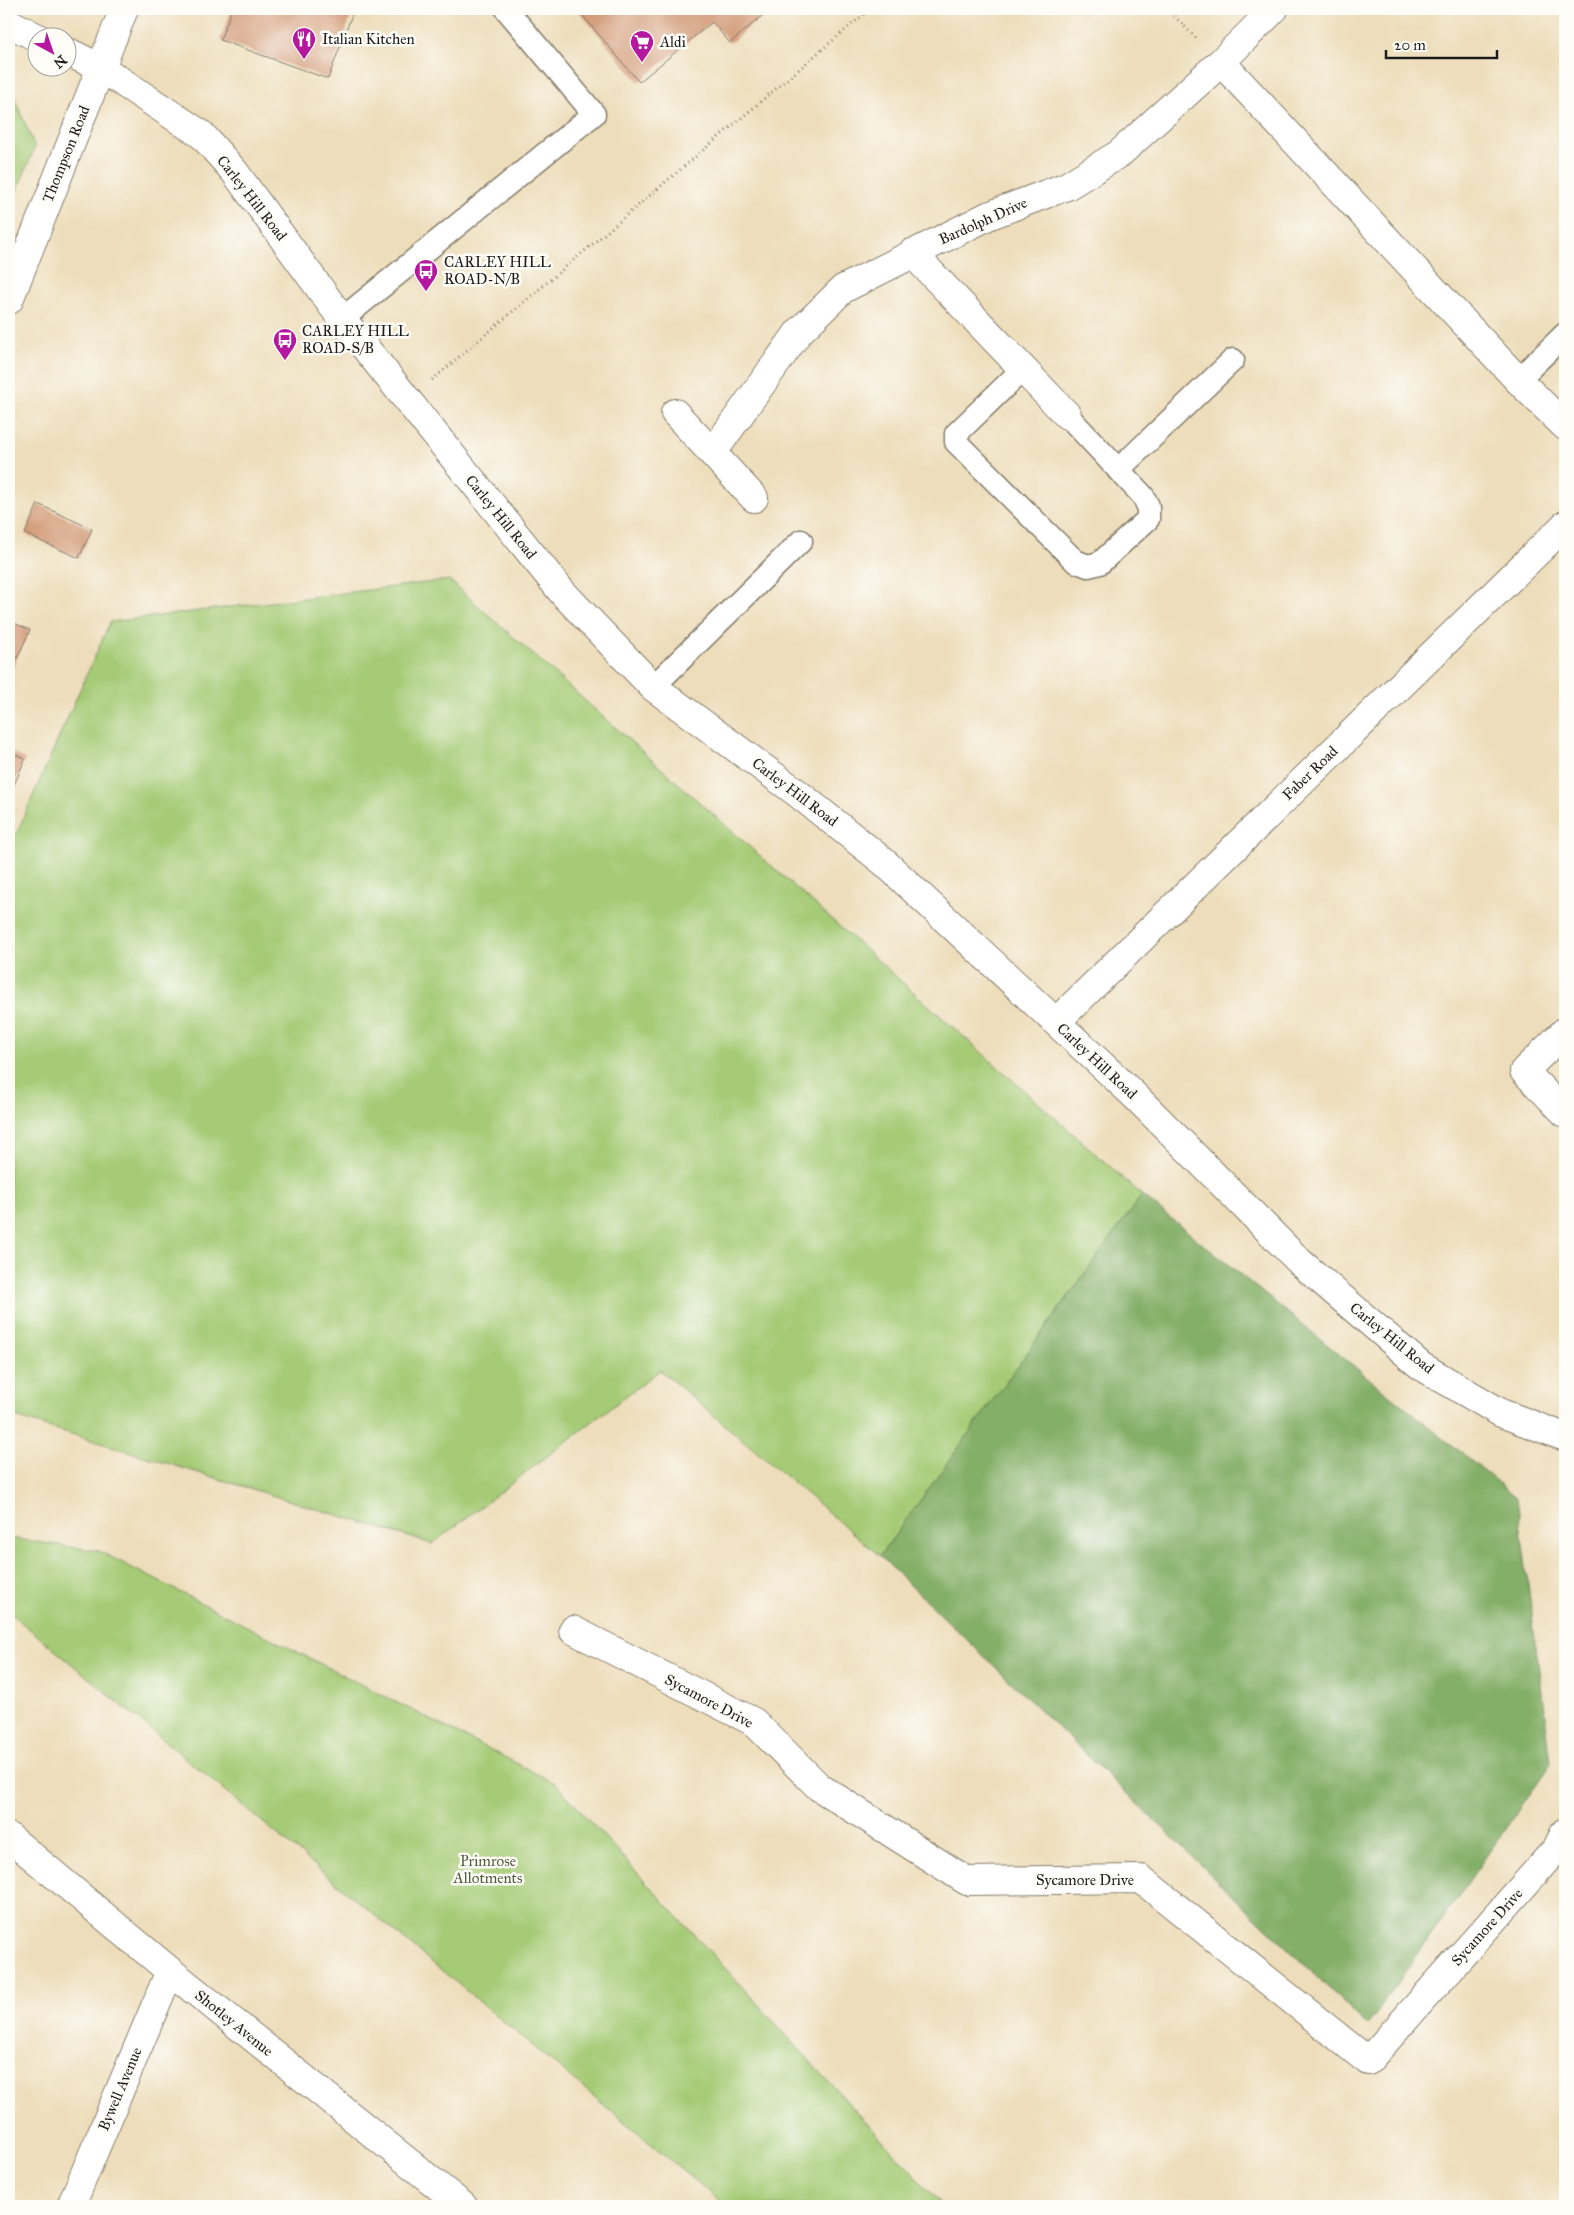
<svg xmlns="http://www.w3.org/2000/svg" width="1574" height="2215" viewBox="0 0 1574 2215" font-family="'IM FELL Great Primer',serif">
	<rect width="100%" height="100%" fill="#fdfcf7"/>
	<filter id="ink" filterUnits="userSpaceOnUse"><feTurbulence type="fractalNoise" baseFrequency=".02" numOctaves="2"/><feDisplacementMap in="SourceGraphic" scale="10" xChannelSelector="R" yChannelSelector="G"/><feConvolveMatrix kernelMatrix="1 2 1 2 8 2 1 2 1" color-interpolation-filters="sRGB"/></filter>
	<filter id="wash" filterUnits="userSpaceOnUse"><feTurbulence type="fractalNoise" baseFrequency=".0096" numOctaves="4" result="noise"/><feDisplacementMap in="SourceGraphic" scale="20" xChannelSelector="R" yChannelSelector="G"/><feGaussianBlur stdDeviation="1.12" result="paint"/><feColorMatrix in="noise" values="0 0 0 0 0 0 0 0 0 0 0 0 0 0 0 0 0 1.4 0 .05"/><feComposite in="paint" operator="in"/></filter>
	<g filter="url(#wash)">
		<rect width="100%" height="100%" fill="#edddba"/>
		<path fill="#a5cb76" stroke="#607449" d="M9,85L35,147L9,210Z
			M449,580L1142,1195L880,1556L660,1370L432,1544L9,1415V850L110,622Z
			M9,1538L99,1551L555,1783L943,2206H726L9,1612Z"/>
		<path fill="#84af67" stroke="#506642" d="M1142,1195L1517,1498L1551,1763L1368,2026L880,1556Z"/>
		<g id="blocks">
			<path fill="#d19773" d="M232,9H354L328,79L220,40Z
				M577,9H766L768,11L730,43L712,22L639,82Z
				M38,504L92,529L79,558L25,534Z
				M9,621L30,630L9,676Z
				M9,751L25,759L9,797Z"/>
		</g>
	</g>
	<g filter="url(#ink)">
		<use href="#blocks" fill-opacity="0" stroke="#847c6b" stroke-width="1"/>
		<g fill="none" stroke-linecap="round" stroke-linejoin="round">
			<g stroke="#847c6b" stroke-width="25">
				<path id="lane" d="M342,319L594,114L506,9
					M1023,369L956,434V442L1075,561L1088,566L1100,563L1148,519V506L1143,496L1067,415
					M1518,380L1565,334
					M1118,470L1233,360
					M653,687L801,541"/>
			</g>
			<g stroke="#847c6b" stroke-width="30">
				<path id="street" d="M9,23L38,38
					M68,52L101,68
					M1221,62L1518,380L1565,426
					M912,253L1067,415
					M675,413L754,498
					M713,452L798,333L843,289L988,216L1067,186L1119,154L1221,62L1274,9
					M1056,1022L1565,525
					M1565,1031L1524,1071L1565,1113
					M573,1630L754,1722L819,1787L967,1881L1141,1879L1368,2061L1557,1848L1565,1832
					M9,1837L170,1971L463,2206
					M71,2206L170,1971"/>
			</g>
			<g stroke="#847c6b" stroke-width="30">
				<path id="secondary" d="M101,68L202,135L234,171L342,319L562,592L653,687L796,792L884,862L1134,1095L1301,1263L1421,1366L1501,1413L1565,1437
					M9,300L124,9"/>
			</g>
			<path stroke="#847c6b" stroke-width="3" stroke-dasharray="1 4" stroke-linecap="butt" d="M1167,9L1198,40
				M432,380L870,9"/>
			<use href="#lane" stroke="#fff" stroke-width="22"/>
			<use href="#street" stroke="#fff" stroke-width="28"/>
			<use href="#secondary" stroke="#fff" stroke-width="28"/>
		</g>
	</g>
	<defs>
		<g id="restaurant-pin" transform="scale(1.25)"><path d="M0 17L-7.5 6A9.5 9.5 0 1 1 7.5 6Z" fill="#b5179e" stroke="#fdfcf7"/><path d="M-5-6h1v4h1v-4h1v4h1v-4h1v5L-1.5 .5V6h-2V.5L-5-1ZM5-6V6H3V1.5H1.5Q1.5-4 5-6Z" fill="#fff"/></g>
		<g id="supermarket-pin" transform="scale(1.25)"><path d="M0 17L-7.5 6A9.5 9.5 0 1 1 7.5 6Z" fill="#b5179e" stroke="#fdfcf7"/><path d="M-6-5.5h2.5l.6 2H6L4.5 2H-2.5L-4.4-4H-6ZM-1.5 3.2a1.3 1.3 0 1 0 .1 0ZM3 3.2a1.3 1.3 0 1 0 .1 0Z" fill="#fff"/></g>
		<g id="bus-pin" transform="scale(1.25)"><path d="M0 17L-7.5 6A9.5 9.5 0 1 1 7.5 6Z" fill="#b5179e" stroke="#fdfcf7"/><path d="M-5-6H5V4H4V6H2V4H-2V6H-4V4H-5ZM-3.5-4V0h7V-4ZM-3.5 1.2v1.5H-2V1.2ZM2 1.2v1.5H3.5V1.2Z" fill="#fff"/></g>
	</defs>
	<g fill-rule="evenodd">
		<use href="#restaurant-pin" x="304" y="39"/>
		<use href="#supermarket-pin" x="642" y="42"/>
		<use href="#bus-pin" x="426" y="271"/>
		<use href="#bus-pin" x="285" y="340"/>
	</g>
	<g text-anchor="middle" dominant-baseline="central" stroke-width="5" stroke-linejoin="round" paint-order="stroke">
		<g font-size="15" fill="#1c1c1c" stroke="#fdfcf7" text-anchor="start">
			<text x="322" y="39">Italian Kitchen</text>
			<text x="660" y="42">Aldi</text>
			<text x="444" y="262">CARLEY HILL<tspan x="444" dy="17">ROAD-N/B</tspan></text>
			<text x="302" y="331">CARLEY HILL<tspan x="302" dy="17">ROAD-S/B</tspan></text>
		</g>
		<g font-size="15" fill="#1c1c1c" stroke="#fdfcf7">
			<text transform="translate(66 154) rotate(-68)">Thompson Road</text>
			<text transform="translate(252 198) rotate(52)">Carley Hill Road</text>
			<text transform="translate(983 221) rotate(-24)">Bardolph Drive</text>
			<text transform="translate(501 517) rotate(51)">Carley Hill Road</text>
			<text transform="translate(1310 773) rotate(-44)">Faber Road</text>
			<text transform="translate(795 792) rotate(37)">Carley Hill Road</text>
			<text transform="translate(1097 1061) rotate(43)">Carley Hill Road</text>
			<text transform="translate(1392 1338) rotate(39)">Carley Hill Road</text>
			<text transform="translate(709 1701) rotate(28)">Sycamore Drive</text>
			<text x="1085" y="1880">Sycamore Drive</text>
			<text transform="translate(1487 1927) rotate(-48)">Sycamore Drive</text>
			<text transform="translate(234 2023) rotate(39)">Shotley Avenue</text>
			<text transform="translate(120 2089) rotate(-67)">Bywell Avenue</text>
		</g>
		<g font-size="15" fill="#4c593c" stroke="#fdfcf7">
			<text x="488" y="1861">Primrose<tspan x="488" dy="17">Allotments</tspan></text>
		</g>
	</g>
	<rect width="1574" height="2215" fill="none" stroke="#fdfcf7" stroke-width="30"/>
	<g transform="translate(52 52) rotate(140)"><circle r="24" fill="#fdfcf7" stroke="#a3a29f"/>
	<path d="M0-4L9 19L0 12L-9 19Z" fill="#b5179e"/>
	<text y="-8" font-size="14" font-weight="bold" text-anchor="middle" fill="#1c1c1c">N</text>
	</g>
	<path d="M1386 50v8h111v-8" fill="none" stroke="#1c1c1c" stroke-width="2.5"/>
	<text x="1394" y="50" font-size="15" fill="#1c1c1c" stroke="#fdfcf7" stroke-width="4" paint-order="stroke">20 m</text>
</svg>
